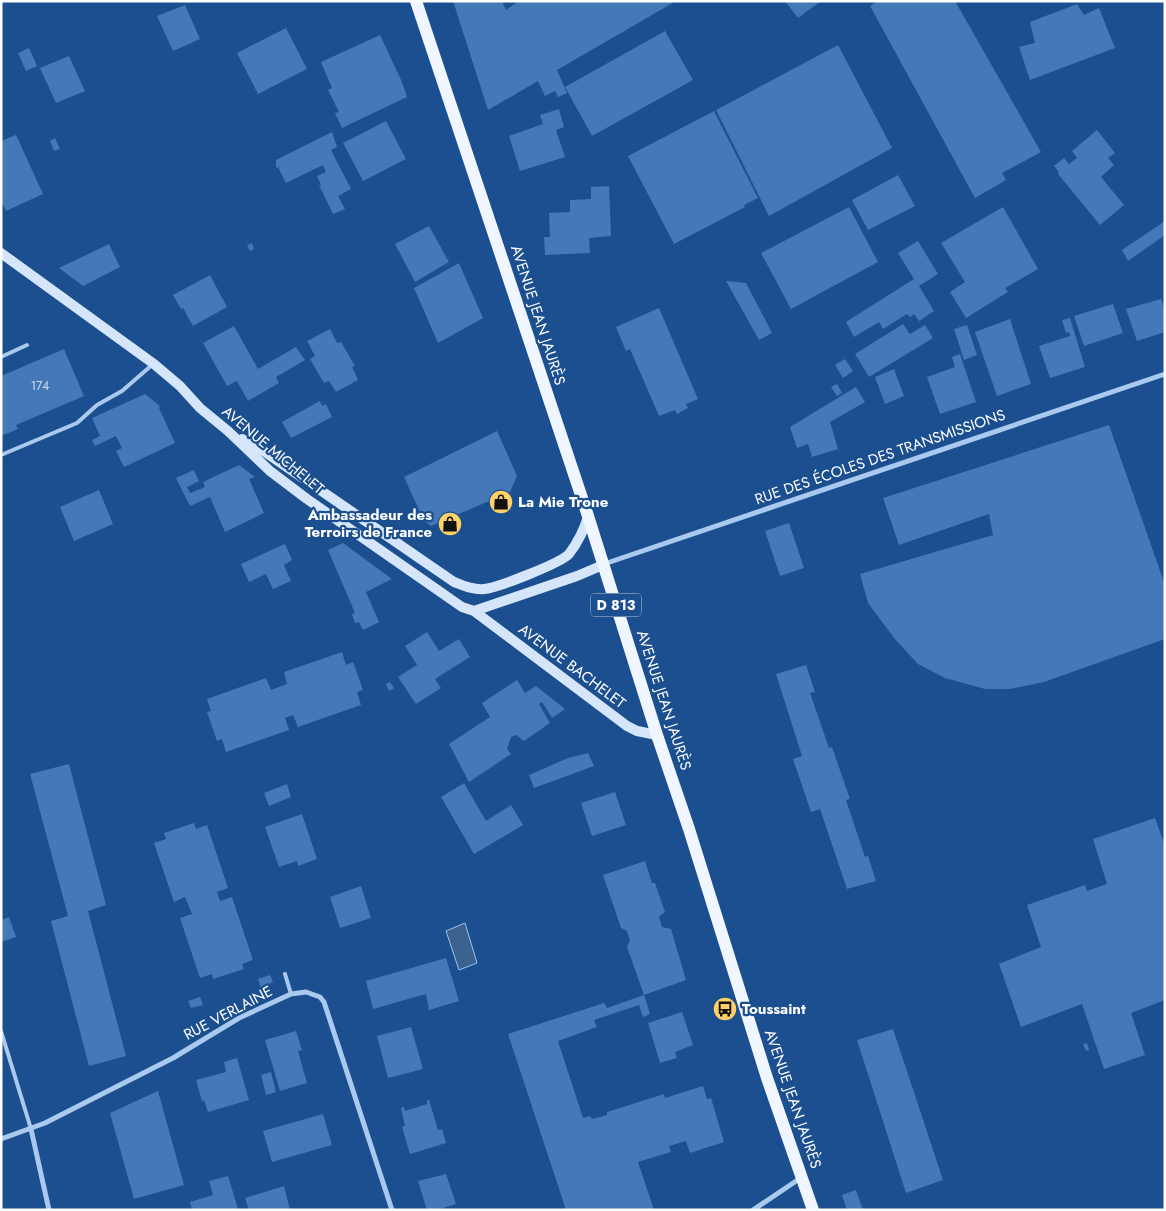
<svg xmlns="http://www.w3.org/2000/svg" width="1166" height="1211" viewBox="0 0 1166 1211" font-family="Jost,sans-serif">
	<rect width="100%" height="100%" fill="#1b4f8f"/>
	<path fill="#3c6290" stroke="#9cc4f0" d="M465,923L477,963L459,970L446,931Z"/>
	<path fill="#4478b7" d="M453,1H502L506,10L517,2V1H676L557,70L567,93L558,97L555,91L545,96L538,81L488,110Z
		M785,1H821L798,18Z
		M878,1H955L1041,152L1002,173L1006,180L975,198L870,6Z
		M1077,4L1084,15L1099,8L1115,48L1030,80L1019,47L1035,43L1030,22Z
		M185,5L200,39L173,51L157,16Z
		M286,28L307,69L258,94L237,53Z
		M665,31L693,80L592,136L565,87Z
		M380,35L402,82L407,97L342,128L335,113L339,112L328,90L332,88L321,62Z
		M838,45L892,148L769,216L716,110Z
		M29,48L37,66L26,71L18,53Z
		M69,56L85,91L56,103L40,68Z
		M559,109L564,127L556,130L565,157L520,171L509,136L543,124L540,115Z
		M714,111L758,198L744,205L745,207L674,244L628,156Z
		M386,121L406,159L363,181L343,143Z
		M1097,130L1115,153L1108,158L1114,165L1101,177L1124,205L1100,225L1058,174L1059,172L1054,166L1064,158L1069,164L1077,158L1072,151Z
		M332,132L337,147L331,150L351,189L338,196L345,209L333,214L319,185H321L317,176L326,172L323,165L286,183L278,167L276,168V160Z
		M16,135L43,194L6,211L1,201V141Z
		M55,138L60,149L54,151L50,141Z
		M898,175L915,206L868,230L852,200Z
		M609,186L611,236L589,238L590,253L545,255L544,237H550L549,213L570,212V200L591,199V187Z
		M849,207L878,262L791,309L761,253Z
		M1003,207L1038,269L1005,288L1008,292L966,318L950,292L965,282L941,243Z
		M1165,221V235L1128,261L1122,250Z
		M429,226L449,262L415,282L395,244Z
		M918,241L938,274L919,286L934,311L919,321L914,314L910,317L907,314L883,329L879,322L854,337L846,322L914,279L898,253Z
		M252,243L254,249L250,251L247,245Z
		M109,244L120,267L83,286L59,268Z
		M459,263L483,318L438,343L414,288Z
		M210,275L227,307L193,326L183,308L181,309L173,295Z
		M726,281L746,283L772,333L759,340Z
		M1161,299L1165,310V332L1137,341L1126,309Z
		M1113,304L1123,333L1084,346L1074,316Z
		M659,308L698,399L686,404L688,408L677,414L675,410L659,416L630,349L626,351L616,327Z
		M1070,318L1085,367L1050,378L1039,346L1070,336L1069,332L1066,333L1062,320Z
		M1010,319L1031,384L997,396L975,332Z
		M903,324L910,334L925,325L933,338L869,377L855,354Z
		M967,325L977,355L964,360L954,329Z
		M234,326L258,369L296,347L305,360L276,377L279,383L248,401L237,381L227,386L203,343Z
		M330,329L337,343L341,342L355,366L352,367L358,380L336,392L329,381L324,383L310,359L315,356L307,341Z
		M64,349L84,396L16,425L18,429L1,436V376Z
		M960,354L976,402L940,414L927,377L955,367L952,357Z
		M845,359L853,371L843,378L835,365Z
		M894,369L904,396L885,404L875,377Z
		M837,384L842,393L837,396L831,387Z
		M856,387L865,402L830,422L838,449L812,457L808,444L797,448L790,427Z
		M145,394L160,406L159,408L175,443L124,467L116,451L122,448L116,436L95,446L92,440L100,436L92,418Z
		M320,401L322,406L326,404L332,417L291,438L282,422Z
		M1109,425L1165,585V639L1044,682L1010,689H985L945,678L918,664L894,638L868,603L860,574L993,535L989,514L899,545L883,498Z
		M497,431L517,476L510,492L431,526L416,514L419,510L404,477Z
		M239,465L255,477L249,479L264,513L225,532L210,497L190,506L176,478L194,470L199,481L187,487L190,493L205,487L203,482Z
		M99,490L113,524L74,541L60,507Z
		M789,523L804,568L780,576L765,531Z
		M343,543L392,579L366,592L379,622L363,630L359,622L355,623L352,614L355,613L328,550Z
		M285,544L292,560L284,565L291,581L273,589L266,574L249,582L241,564Z
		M427,632L439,651L459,639L470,657L435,679L441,688L416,704L398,677L417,665L405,646Z
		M342,652L346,665L353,662L363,690L357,692L361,705L298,727L293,715L285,718L289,730L226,752L222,739L217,741L207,712L211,711L207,699L266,678L271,690L287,684L284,672Z
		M806,665L815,692L810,693L829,748L832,747L850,799L846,800L865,857L868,856L876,881L847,889L820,809L811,812L793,759L802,756L776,674Z
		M517,680L525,693L536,686L565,709L552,718L542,702L539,704L550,723L524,741L516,735L511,737L507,749L511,754L469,782L449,744L490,717L482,703Z
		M390,682L394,688L389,691L386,684Z
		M588,753L594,766L534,788L529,775L568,758Z
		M69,764L106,905L88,911L126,1056L89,1066L51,921L68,916L30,774Z
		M464,783L486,821L511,805L523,825L474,854L441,797Z
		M287,784L291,797L269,806L264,793Z
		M615,792L626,825L592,836L581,803Z
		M302,814L317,859L298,866L297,861L279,867L265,827Z
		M1155,818L1165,846V1000L1131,1013L1145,1055L1104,1069L1082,1004L1021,1027L999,964L1041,947L1027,905L1085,885L1087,891L1107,884L1093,839Z
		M194,823L196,829L207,825L228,888L217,892L220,901L232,897L253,960L242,964L244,969L213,979L212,974L200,978L180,918L192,914L185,897L174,902L154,843L166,839L164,833Z
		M645,861L652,883H655L665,912L659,917L662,927L671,929L686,980L644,995L627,947L630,941L627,931L621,928L603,875Z
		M361,886L371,918L340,928L330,897Z
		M9,917L16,937L1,942V920Z
		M446,958L459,1001L429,1010L426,994L373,1009L366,981Z
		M270,975L273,982L261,988L258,979Z
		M644,995L650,1014L643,1017L639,1005L594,1020L597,1027L558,1041L583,1118L590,1116L592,1119L607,1115V1112L664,1094L665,1098L703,1086L707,1099L711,1098L724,1142L690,1153L686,1141L669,1146L671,1152L638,1162L654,1210H566L508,1034L604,1003L607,1008Z
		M200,997L203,1005L191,1008L188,1001Z
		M682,1012L693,1045L675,1052L677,1058L660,1063L648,1023Z
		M411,1027L423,1069L388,1078L377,1036Z
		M893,1029L943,1180L906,1193L857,1040Z
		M296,1031L302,1050L298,1051L307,1083L280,1091L265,1040Z
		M1087,1043L1089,1050L1086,1051L1083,1044Z
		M237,1058L249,1100L208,1112L204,1100L202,1101L196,1080L226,1072L224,1062Z
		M271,1072L276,1092L266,1095L261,1075Z
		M158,1091L184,1185L134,1199L110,1113Z
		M427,1100H429L438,1130L442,1129L446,1143L410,1154L402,1127L405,1126L401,1108L404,1107L405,1111L427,1104Z
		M323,1114L332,1145L272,1162L263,1131Z
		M446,1174L456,1204L437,1210H427L418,1181Z
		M228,1176L238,1209L192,1210L190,1202L213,1195L209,1181Z
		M284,1186L290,1210H249L245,1198Z
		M856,1190L863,1210H847L842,1195Z"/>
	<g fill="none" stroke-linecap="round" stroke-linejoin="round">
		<path stroke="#a9c9ee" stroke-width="4" d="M1,357L27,345
			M1,455L77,423L97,405L122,391L152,365
			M285,974L291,994
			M1,1031L31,1129"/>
		<path stroke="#a9c9ee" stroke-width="5" d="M604,564L1165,374
			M31,1129L49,1210
			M1,1139L45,1123L173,1058L239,1018L291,994L306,992L320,997L324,1002L392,1210
			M753,1210L802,1177"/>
		<path stroke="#d6e6fa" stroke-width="10" d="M1,253L154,364L180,386L200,408L228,431L270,471L307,499L462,607L474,611L577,576L603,565
			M242,439L259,448L454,582C465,586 473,590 484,589C497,588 561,563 569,554C577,544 585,528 588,516
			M474,611L627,726L637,731L657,735"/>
		<path stroke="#f0f6ff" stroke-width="12" d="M416,1L588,516L657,735L689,829L767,1078L813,1210"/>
	</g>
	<defs>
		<g id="shop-disc" transform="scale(1.25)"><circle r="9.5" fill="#ffd166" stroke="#1b4f8f"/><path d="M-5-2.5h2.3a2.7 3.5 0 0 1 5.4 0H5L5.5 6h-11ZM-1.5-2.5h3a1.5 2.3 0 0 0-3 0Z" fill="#111"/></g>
		<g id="bus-disc" transform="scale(1.25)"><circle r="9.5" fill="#ffd166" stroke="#1b4f8f"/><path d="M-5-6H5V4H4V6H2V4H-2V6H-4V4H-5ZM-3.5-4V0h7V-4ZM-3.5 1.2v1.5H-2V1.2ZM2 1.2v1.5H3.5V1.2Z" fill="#111"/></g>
	</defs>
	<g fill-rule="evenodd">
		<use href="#shop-disc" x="501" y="502"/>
		<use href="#shop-disc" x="450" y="524"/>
		<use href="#bus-disc" x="725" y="1009"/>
	</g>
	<g text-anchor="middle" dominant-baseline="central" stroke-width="4.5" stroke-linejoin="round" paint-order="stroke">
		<g font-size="12" fill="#d0dded">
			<text x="40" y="386">174</text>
		</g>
		<rect fill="#1b4f8f" stroke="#bbcadd" stroke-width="1" x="591" y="593.5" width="50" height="23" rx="4"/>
		<g font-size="14" font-weight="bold" fill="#fff">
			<text x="616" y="605">D 813</text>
		</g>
		<g font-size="15" fill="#fff" stroke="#1b4f8f">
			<text transform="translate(538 315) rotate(72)">AVENUE JEAN JAURÈS</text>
			<text transform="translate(273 450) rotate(40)">AVENUE MICHELET</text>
			<text transform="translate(880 457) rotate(-19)">RUE DES ÉCOLES DES TRANSMISSIONS</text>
			<text transform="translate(572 666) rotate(37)">AVENUE BACHELET</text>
			<text transform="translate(664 700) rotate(72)">AVENUE JEAN JAURÈS</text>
			<text transform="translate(228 1013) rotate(-28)">RUE VERLAINE</text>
			<text transform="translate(793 1099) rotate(71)">AVENUE JEAN JAURÈS</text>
		</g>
		<g font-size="15" font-weight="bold" fill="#fff" stroke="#1b4f8f" text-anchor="start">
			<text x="518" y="502">La Mie Trone</text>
			<text x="432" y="515" text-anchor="end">Ambassadeur des<tspan x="432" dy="17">Terroirs de France</tspan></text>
			<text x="742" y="1009">Toussaint</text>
		</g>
	</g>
	<rect width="1166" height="1211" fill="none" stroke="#ffffff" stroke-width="5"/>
</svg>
